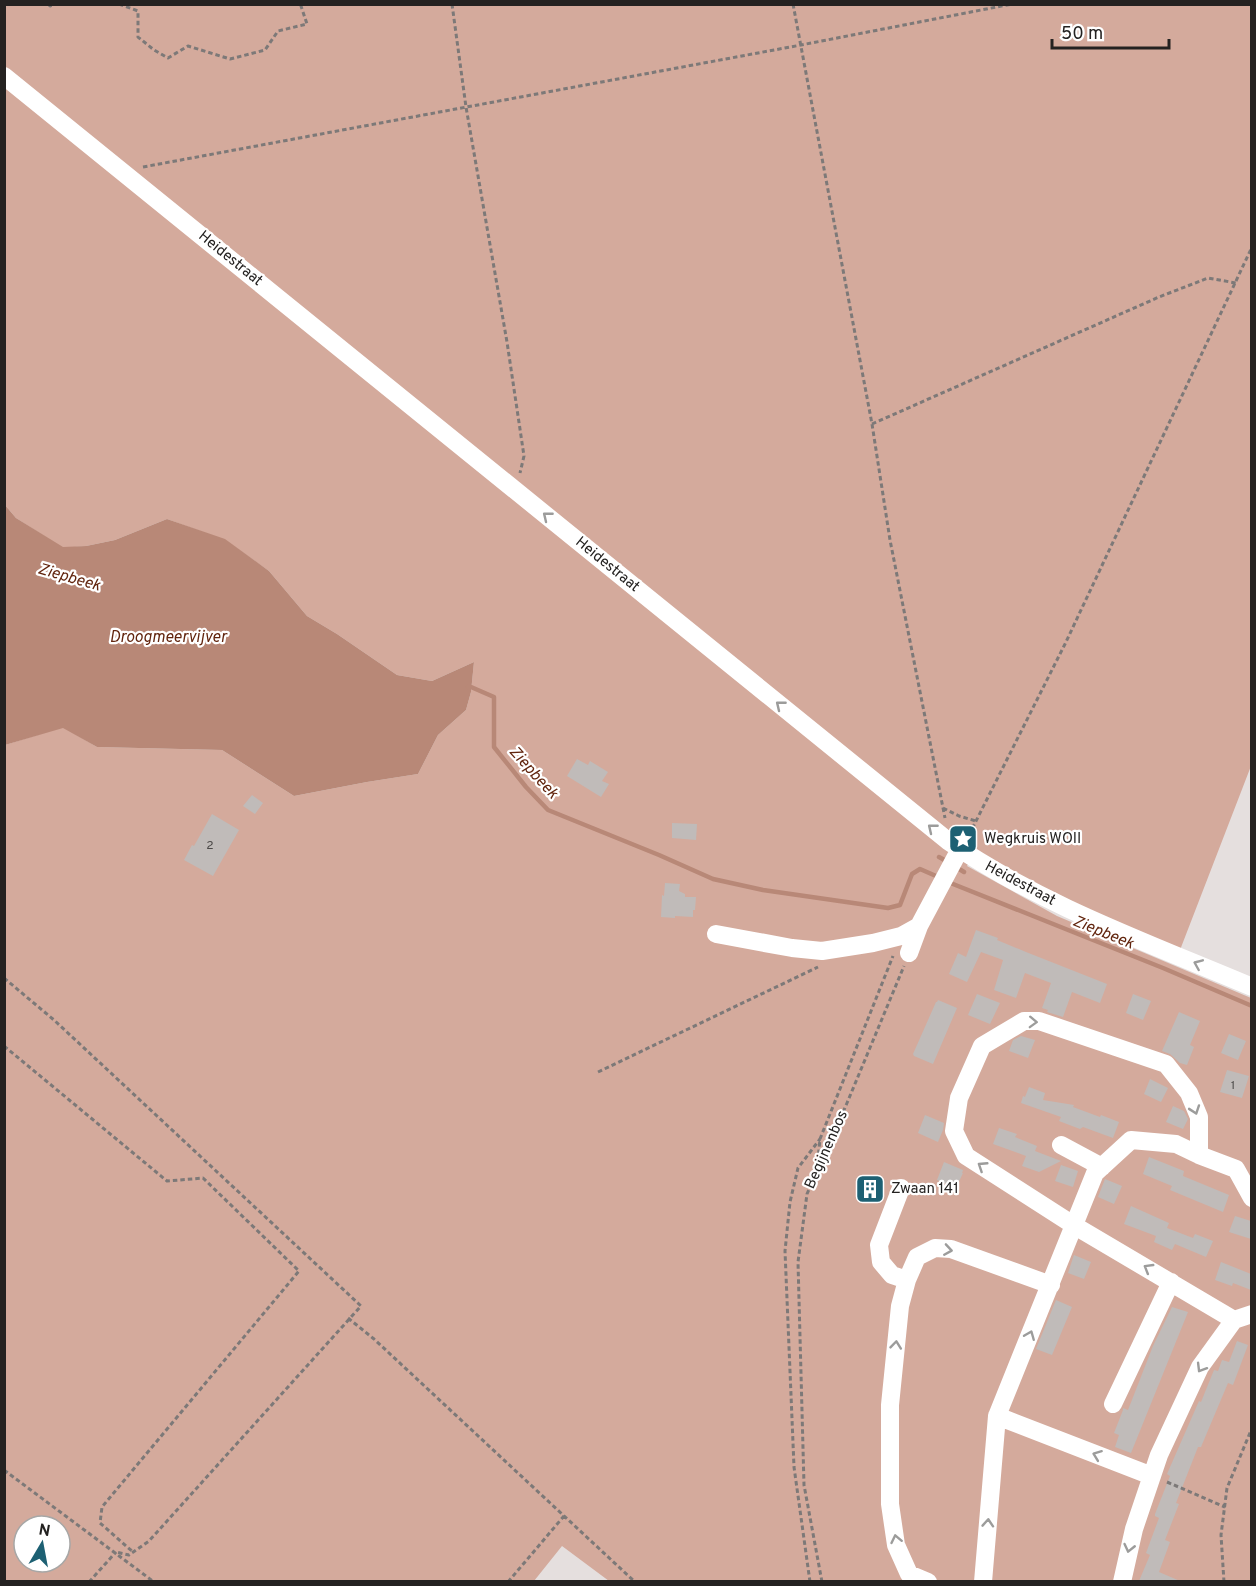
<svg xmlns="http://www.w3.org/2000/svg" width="1256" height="1586" viewBox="0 0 1256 1586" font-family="Overpass,sans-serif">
	<rect width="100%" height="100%" fill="#e5dfde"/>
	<path fill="#d4aa9c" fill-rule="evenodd" d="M5,5H1251V766L1180,950L1065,902L975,852L967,866L1057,916L1251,998V1581H609L562,1546L534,1581H5V745L63,727L97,747L222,750L294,796L367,782L418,774L438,735L466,710L471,692L474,662L432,681L397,675L337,634L307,616L269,571L225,540L167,519L115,540L86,546L63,548L16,518L5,505ZM24,1526H60V1562H24Z"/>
	<path fill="#b88877" d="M5,505L16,518L63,547L86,546L115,540L167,519L225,539L269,571L307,616L337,634L397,675L432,681L474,662L471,692L466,710L438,735L418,774L367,782L294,796L222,750L97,747L63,728L5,745Z"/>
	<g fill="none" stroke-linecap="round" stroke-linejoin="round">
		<path stroke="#b88877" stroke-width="4.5" d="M468,687H471L494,697V747L526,787L548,810L659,855L713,879L763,890L888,908L900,905L912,874L920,869L936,876
			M939,857L948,862
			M956,867L964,872
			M948,882L1163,968L1252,1006"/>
	</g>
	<path fill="#c0bbb9" d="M577,759L588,765L590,761L608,772L602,781L609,784L601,797L567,776Z
		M252,795L263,803L255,814L243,806Z
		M212,814L239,830L213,876L184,860L192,845L194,846Z
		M672,823L697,824L696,840L672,838Z
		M665,883L680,884L679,891L685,894V897H696L695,910H693V917L675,916V918L661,917L662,895L664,896Z
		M976,930L998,938L997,940L1026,952L1107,984L1100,1003L1072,992L1063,1017L1047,1012L1048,1010L1042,1008L1051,983L1025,973L1016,998L994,990L1003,960L981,952L967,982L949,974L958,953L966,957Z
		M977,994L1000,1003L990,1024L968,1015Z
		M1133,994L1151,1001L1143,1020L1126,1013Z
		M938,1000L957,1008L933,1064L914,1056L913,1054L936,1002H937Z
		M1179,1012L1200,1021L1190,1045L1194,1047L1187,1065L1180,1063L1170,1054L1162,1051Z
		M1229,1034L1246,1041L1238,1060L1221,1053Z
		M1021,1036L1035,1040L1028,1058L1009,1051L1013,1040Z
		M1227,1070L1249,1076L1242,1098L1220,1092Z
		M1150,1079L1168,1088L1161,1102L1144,1094Z
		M1029,1087L1045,1093L1043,1100L1074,1105L1073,1107L1100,1117L1101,1115L1119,1122L1113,1138L1083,1127L1080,1129L1059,1121L1061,1117L1021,1103L1023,1096L1025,1097Z
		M1173,1106L1184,1111L1188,1119L1183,1129L1166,1122Z
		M925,1115L944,1123L943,1130L938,1142L918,1133Z
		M999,1128L1017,1134L1015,1137L1037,1146L1035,1151L1061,1161L1039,1172L1022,1166L1026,1156L993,1144Z
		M1149,1157L1184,1171L1183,1176L1229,1195L1223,1212L1170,1190L1172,1186L1143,1174Z
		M944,1162L963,1170L962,1173H963L956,1188L937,1180Z
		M1061,1165L1078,1171L1073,1187L1055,1181Z
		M865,1177L883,1185L876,1201L858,1194Z
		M1105,1179L1122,1186L1114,1204L1098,1197Z
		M1131,1206L1169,1223L1167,1228L1193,1238L1195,1234L1213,1241L1206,1257L1175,1244L1172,1250L1154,1242L1156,1236L1124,1224Z
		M1235,1216L1251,1221V1239L1229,1232Z
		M1074,1255L1091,1262L1084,1279L1068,1273Z
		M1221,1262L1251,1274V1290L1233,1283L1232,1286L1215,1280Z
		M1056,1300L1072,1307L1052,1355L1036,1349Z
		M1172,1307L1188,1312L1131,1453L1115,1447L1119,1435L1114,1433L1123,1410V1408L1128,1410L1153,1346Z
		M1237,1341L1248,1345L1233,1385L1228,1383L1201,1447H1198L1176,1503L1179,1504L1165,1540L1170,1542L1159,1572L1180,1581H1139L1150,1555L1146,1553L1159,1518L1155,1516V1514L1170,1476L1167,1474L1199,1401L1201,1402L1214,1370L1218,1371L1222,1360L1229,1362Z"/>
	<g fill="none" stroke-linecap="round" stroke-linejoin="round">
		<path stroke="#7d7978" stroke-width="3" stroke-dasharray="4.5 3" stroke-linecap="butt" d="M48,4L50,6L55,4
			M119,4L138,11V37L154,50L168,58L188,46L230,59L265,50L278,31L307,24L301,6L302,4
			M452,4L466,107L507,342L524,456L520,473
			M793,4L872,424L890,540L945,818
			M143,167L801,45L1012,4
			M872,424L1159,297L1208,278L1236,283
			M943,808L959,816L976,821
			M969,835L1065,644L1252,247
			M4,978L54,1020L361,1306L149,1541L129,1555L116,1552
			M4,1046L167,1181L203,1178L299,1271L102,1507L100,1523L133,1552
			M598,1072L818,967
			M817,1169L820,1139L893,956
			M348,1318L374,1339L635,1582
			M4,1470L154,1582
			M1167,1482L1225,1507
			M89,1582L116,1552
			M508,1582L564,1516
			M810,1582L794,1467L785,1251L790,1202L798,1168L820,1139
			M822,1582L804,1485L798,1262L807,1194L847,1103L904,966
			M1224,1582L1221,1535L1227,1488L1252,1428"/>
		<path stroke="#fff" stroke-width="18" d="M4,76L948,841C1041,905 1148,943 1252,987
			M716,934L792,948L822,951L873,943L901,936L919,926
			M909,953L919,926L960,849
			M1061,1145L1102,1167
			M901,1188L879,1245L881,1262L892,1275L907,1280
			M1234,1320L1075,1226L966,1156L954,1131L959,1098L982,1046L1024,1021H1039L1166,1064L1189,1093L1199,1117V1155L1236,1169L1252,1198
			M1113,1404L1171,1282
			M1152,1476L997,1416L1095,1173L1131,1140L1176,1144L1199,1155
			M928,1582L909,1574L896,1545L890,1504V1405L900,1306L907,1280L917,1257L935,1248L951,1249L1051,1285
			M983,1582L997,1416
			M1122,1582L1134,1529L1159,1455L1200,1367L1234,1320L1252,1314"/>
	</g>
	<defs><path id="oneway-chevron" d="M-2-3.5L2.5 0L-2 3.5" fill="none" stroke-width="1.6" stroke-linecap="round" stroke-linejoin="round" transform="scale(1.5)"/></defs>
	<g stroke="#9c9c9b">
		<use href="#oneway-chevron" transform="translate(547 516) rotate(-141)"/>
		<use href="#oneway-chevron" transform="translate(780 705) rotate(-141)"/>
		<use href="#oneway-chevron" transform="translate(932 828) rotate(-141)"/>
		<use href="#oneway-chevron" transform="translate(1198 964) rotate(-157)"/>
		<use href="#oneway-chevron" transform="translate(1033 1022) rotate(2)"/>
		<use href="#oneway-chevron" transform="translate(1195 1110) rotate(71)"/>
		<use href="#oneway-chevron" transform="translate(982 1166) rotate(-147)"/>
		<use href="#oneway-chevron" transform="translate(948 1250) rotate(9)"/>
		<use href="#oneway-chevron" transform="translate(1148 1268) rotate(-149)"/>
		<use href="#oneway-chevron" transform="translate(1030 1335) rotate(-68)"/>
		<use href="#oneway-chevron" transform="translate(896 1345) rotate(-84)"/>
		<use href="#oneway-chevron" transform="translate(1201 1368) rotate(121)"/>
		<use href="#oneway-chevron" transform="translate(1097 1455) rotate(-159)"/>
		<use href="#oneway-chevron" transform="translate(988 1523) rotate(-86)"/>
		<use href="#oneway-chevron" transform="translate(896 1539) rotate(-102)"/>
		<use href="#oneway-chevron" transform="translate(1129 1548) rotate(103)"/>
	</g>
	<defs>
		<g id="sight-square" transform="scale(1.5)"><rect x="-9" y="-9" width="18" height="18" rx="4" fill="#1d6073" stroke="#fff"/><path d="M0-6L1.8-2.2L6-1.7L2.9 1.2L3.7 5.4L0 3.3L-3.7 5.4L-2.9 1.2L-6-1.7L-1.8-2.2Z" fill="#fff"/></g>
		<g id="building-square" transform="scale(1.5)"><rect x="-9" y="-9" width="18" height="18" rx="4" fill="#1d6073" stroke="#fff"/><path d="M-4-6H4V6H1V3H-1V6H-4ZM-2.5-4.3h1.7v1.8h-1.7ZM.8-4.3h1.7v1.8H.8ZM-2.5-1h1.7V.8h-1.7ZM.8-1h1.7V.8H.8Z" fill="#fff"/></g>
	</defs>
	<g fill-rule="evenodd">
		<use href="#sight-square" x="963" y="839"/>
		<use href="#building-square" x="870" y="1189"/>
	</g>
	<g text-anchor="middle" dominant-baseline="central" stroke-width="4.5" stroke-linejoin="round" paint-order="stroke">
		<g font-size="12" fill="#4b4847">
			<text x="210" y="846">2</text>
			<text x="1233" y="1086">1</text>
		</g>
		<g font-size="15" fill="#242221" stroke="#fff">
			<text transform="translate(230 259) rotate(39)">Heidestraat</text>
			<text transform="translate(607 565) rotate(39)">Heidestraat</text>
			<text transform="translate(1020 884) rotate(28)">Heidestraat</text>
			<text transform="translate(827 1150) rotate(-66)">Begijnenbos</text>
		</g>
		<g font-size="15" fill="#242221" stroke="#fff" text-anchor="start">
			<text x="984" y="839">Wegkruis WOII</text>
			<text x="891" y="1189">Zwaan 141</text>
		</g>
		<g font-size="16" font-style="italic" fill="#62250e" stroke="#fff">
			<text transform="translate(69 578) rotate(16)">Ziepbeek</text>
			<text x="168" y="638">Droogmeervijver</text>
			<text transform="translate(533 773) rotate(48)">Ziepbeek</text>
			<text transform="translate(1103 933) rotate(22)">Ziepbeek</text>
		</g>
	</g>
	<rect width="1256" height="1586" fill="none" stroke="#242221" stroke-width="12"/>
	<g transform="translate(42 1544) rotate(10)"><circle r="28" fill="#ffffff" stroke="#a7a7a6" stroke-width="1.5"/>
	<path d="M0-4.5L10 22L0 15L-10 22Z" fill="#1d6073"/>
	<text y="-9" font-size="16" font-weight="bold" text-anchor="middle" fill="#242221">N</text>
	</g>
	<path d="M1052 39v9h117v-9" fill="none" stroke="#242221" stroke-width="3"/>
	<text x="1061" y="39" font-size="18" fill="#242221" stroke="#ffffff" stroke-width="4.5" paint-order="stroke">50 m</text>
</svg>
